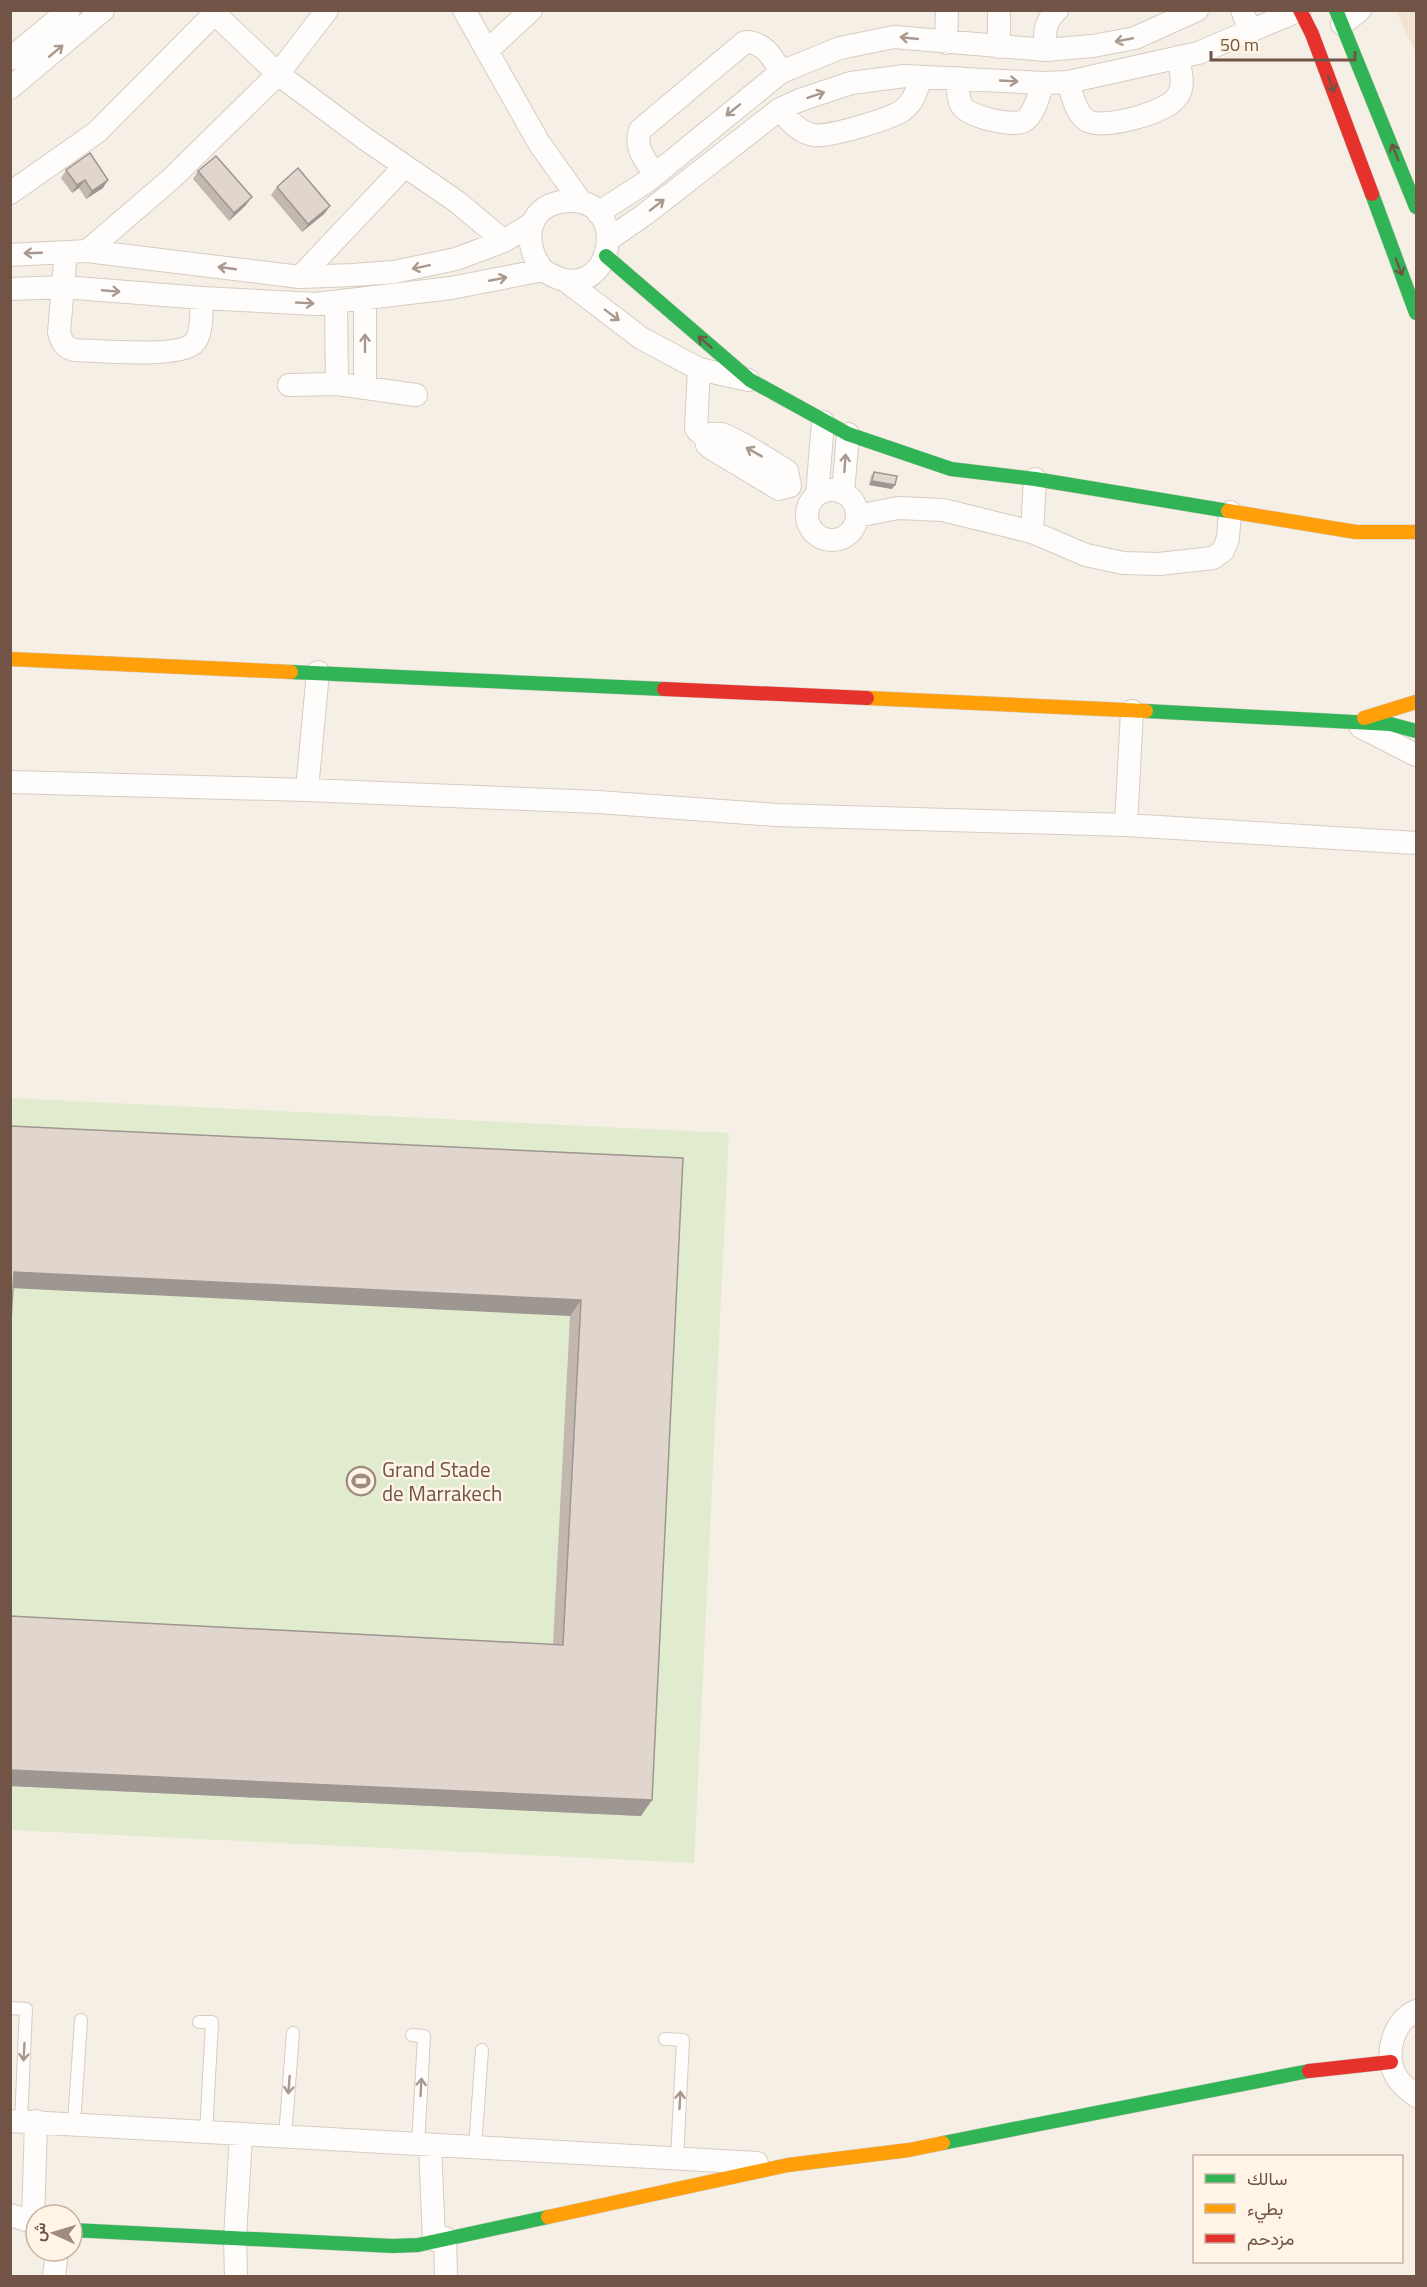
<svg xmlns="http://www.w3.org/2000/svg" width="1427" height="2287" viewBox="0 0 1427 2287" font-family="'Titillium Web',Vazirmatn,sans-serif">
	<rect width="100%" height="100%" fill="#f5efe5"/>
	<path fill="#f1e4d5" d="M1396,11H1416V54Z"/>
	<path fill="#e1eccf" d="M11,1098L729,1133L694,1863L11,1830Z"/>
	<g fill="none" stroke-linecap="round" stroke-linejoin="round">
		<g stroke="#d6ccc4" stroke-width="14">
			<path id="lane" d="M10,2008L26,2009L21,2122
				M199,2022H212L206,2133
				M412,2035L424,2036L418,2145
				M665,2039L683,2040L677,2159
				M74,2124L81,2020
				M285,2137L293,2033
				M475,2147L482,2050"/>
		</g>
		<g stroke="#d6ccc4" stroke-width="24">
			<path id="street" d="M211,10L278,74L364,138L456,201L504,241
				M464,10L539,143L581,202
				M999,10V47
				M1242,10L1250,31
				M1342,24L1360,10
				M946,43L947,10
				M488,50L531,10
				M1046,50C1044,34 1044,22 1057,10
				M10,59L69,10
				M958,78C958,87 957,98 962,106C969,117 1013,127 1024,121C1035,114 1039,94 1043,83
				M1068,82C1072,94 1076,117 1090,122C1108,128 1166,113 1177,97C1186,86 1180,70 1178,57
				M10,88L103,10
				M780,109C788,120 799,132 813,135C827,138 891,119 903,110C914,102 917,89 921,77
				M655,174C645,160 634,148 640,130L745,42C764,42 772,56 781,72
				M10,193L97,132L214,14
				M598,213L646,182L781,72L840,48L894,37L1046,50L1093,46L1135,38L1197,10
				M609,239L644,215L780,109L800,100L851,83L905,76L1043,83L1068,82L1198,53L1300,10
				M87,251L171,179L278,74L327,10
				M66,252L59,332C62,343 64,347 74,350C97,351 180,358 194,343C203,334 201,310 202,298
				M10,255L87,251L300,277L353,275L394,272L456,259L504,241L533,223
				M300,277L404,167
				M565,280L641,338L699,369L748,380
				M10,289L64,287L202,298L316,304L451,288L543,270C614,318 636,188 561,202C525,208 523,246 543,270
				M336,302L337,384
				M699,369L696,428C702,439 711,432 721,434C736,438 772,462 787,471L790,486
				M289,385L337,384L416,395
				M365,387V298
				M705,435L707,445L711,448L779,489L790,486
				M807 515a25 25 0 1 1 50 0a25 25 0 1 1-50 0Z
				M843,493L848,434
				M817,495L823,422
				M857,516L898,508L943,510L1032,532L1086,555L1123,563L1159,564L1213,558L1223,551L1228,538L1230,512
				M1032,532L1035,479
				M1361,727L1416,755
				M10,782L307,790L598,802L776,815L1126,825L1416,843
				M307,790L318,672
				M1126,825L1132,711
				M1416,2011C1393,2021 1384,2054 1396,2076C1401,2085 1409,2090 1416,2096
				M10,2121L757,2163
				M430,2146L434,2240
				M10,2215L36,2223
				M33,2222L36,2121
				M445,2238L446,2276
				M54,2276L57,2251
				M236,2276L235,2237L241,2136"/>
		</g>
		<g stroke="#d5cbc2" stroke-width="15">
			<path id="fast" d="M1336,10L1416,207
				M1372,194L1416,313
				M606,256L750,380L848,434L951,469L1035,479L1228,511
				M291,672L664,689
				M1146,711L1390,724L1416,731
				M943,2143L1309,2071
				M72,2230L393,2246L418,2245L548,2217"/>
		</g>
		<g stroke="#d5cbc2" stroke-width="15">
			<path id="slow" d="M1228,511L1356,532H1416
				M10,659L291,672
				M867,698L1146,711
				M1364,718L1416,702
				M548,2217L788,2165L909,2150L943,2143"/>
		</g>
		<g stroke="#d5cbc2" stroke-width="15">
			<path id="jam" d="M1300,10L1312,34L1372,194
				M664,689L867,698
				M1309,2071L1391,2062"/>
		</g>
		<use href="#lane" stroke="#fefdfb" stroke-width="12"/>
		<use href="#street" stroke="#fefdfb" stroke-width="22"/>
		<use href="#fast" stroke="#30b455" stroke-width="14"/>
		<use href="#slow" stroke="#ff9f0a" stroke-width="14"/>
		<use href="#jam" stroke="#e5322d" stroke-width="14"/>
	</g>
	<path fill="#c2b8b0" d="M66,170L103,188L86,199L79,188L72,193L61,178Z
		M198,171L246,205L229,221L193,179Z
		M277,187L330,206L324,214L302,232L271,195Z
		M874,472L892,489L869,485L871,476Z
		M10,1126L683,1158L641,1816L10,1786V1616L553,1644L570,1316Z"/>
	<path fill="#9e9690" d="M85,180L79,188L72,193L77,185Z
		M108,180L103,188L86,199L92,191Z
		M252,197L246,205L229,221L234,213Z
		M330,206L324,214L302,232L308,224Z
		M872,481L895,485L892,489L869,485Z
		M14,1272L581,1300L570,1316L10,1288Z
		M10,1770L652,1800L641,1816L10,1786Z"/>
	<path fill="#e1d6cd" stroke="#9e9690" stroke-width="1.5" d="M90,153L108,180L92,191L85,180L77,185L66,170Z
		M216,156L252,197L234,213L198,171Z
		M298,168L330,206L308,224L277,187Z
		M874,472L897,476L895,485L872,481Z
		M10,1126L683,1158L652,1800L10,1770V1616L563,1645L581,1300L14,1272L10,1338Z"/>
	<defs><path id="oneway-shaft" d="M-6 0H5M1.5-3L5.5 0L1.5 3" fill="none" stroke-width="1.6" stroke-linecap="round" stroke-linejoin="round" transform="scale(1.5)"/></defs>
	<g stroke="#aa988e">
		<use href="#oneway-shaft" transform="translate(909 38) rotate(-174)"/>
		<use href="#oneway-shaft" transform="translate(1124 40) rotate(169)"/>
		<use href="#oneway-shaft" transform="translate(56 51) rotate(-40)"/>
		<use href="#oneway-shaft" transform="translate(1009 81) rotate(3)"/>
		<use href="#oneway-shaft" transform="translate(816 95) rotate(-19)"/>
		<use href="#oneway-shaft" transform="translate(733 110) rotate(141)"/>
		<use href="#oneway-shaft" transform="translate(657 205) rotate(-38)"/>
		<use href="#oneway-shaft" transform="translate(33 253) rotate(178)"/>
		<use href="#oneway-shaft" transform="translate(421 267) rotate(168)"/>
		<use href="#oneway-shaft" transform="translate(227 268) rotate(-172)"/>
		<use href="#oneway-shaft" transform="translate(498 279) rotate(-11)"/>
		<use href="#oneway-shaft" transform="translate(111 291) rotate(5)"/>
		<use href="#oneway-shaft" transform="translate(305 303) rotate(3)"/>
		<use href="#oneway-shaft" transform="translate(612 315) rotate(37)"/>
		<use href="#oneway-shaft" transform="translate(365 343) rotate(-90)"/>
		<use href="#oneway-shaft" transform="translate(754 452) rotate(-151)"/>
		<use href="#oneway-shaft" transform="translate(845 463) rotate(-86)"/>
		<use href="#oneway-shaft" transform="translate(24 2052) rotate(93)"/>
		<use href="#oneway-shaft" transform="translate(289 2085) rotate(94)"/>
		<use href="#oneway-shaft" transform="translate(421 2087) rotate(-87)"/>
		<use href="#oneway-shaft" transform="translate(680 2100) rotate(-87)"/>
	</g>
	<g stroke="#725446">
		<use href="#oneway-shaft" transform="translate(1331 84) rotate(70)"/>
		<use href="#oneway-shaft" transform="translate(1395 152) rotate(-112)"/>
		<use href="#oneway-shaft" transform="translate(1399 267) rotate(69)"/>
		<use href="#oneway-shaft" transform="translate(705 342) rotate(-139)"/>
	</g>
	<defs>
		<g id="stadium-ring" transform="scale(1.5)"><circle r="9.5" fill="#fff4e5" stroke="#a08a7e" stroke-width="1.5"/><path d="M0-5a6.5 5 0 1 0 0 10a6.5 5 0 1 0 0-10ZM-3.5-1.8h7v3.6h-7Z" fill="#a08a7e"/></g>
	</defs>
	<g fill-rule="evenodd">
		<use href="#stadium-ring" x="361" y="1481"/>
	</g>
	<g text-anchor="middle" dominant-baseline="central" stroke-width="5" stroke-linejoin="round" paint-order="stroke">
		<g font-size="21" fill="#725446" stroke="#fff4e5" text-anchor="start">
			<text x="382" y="1469">Grand Stade<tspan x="382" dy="24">de Marrakech</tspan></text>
		</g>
	</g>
	<rect width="1427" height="2287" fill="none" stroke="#725446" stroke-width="24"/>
	<rect x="1193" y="2155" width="210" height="108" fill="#fff4e5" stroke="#c7b4a5" stroke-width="1.5"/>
	<rect x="1205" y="2174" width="30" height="9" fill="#30b455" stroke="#c7b4a5" stroke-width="1.5"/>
	<text x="1247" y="2185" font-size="18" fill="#725446">سالك</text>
	<rect x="1205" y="2204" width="30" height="9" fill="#ff9f0a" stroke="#c7b4a5" stroke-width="1.5"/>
	<text x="1247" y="2215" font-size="18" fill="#725446">بطيء</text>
	<rect x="1205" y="2234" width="30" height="9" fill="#e5322d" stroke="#c7b4a5" stroke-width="1.5"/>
	<text x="1247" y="2245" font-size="18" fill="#725446">مزدحم</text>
	<g transform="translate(54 2233) rotate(274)"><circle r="28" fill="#fff4e5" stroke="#c7b4a5" stroke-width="1.5"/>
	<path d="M0-4.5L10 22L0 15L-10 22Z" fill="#a08a7e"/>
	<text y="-9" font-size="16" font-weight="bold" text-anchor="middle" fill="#725446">ش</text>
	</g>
	<path d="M1211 51v9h144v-9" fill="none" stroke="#725446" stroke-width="3"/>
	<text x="1220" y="51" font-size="18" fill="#725446" stroke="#fff4e5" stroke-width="4.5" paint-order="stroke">50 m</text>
</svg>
